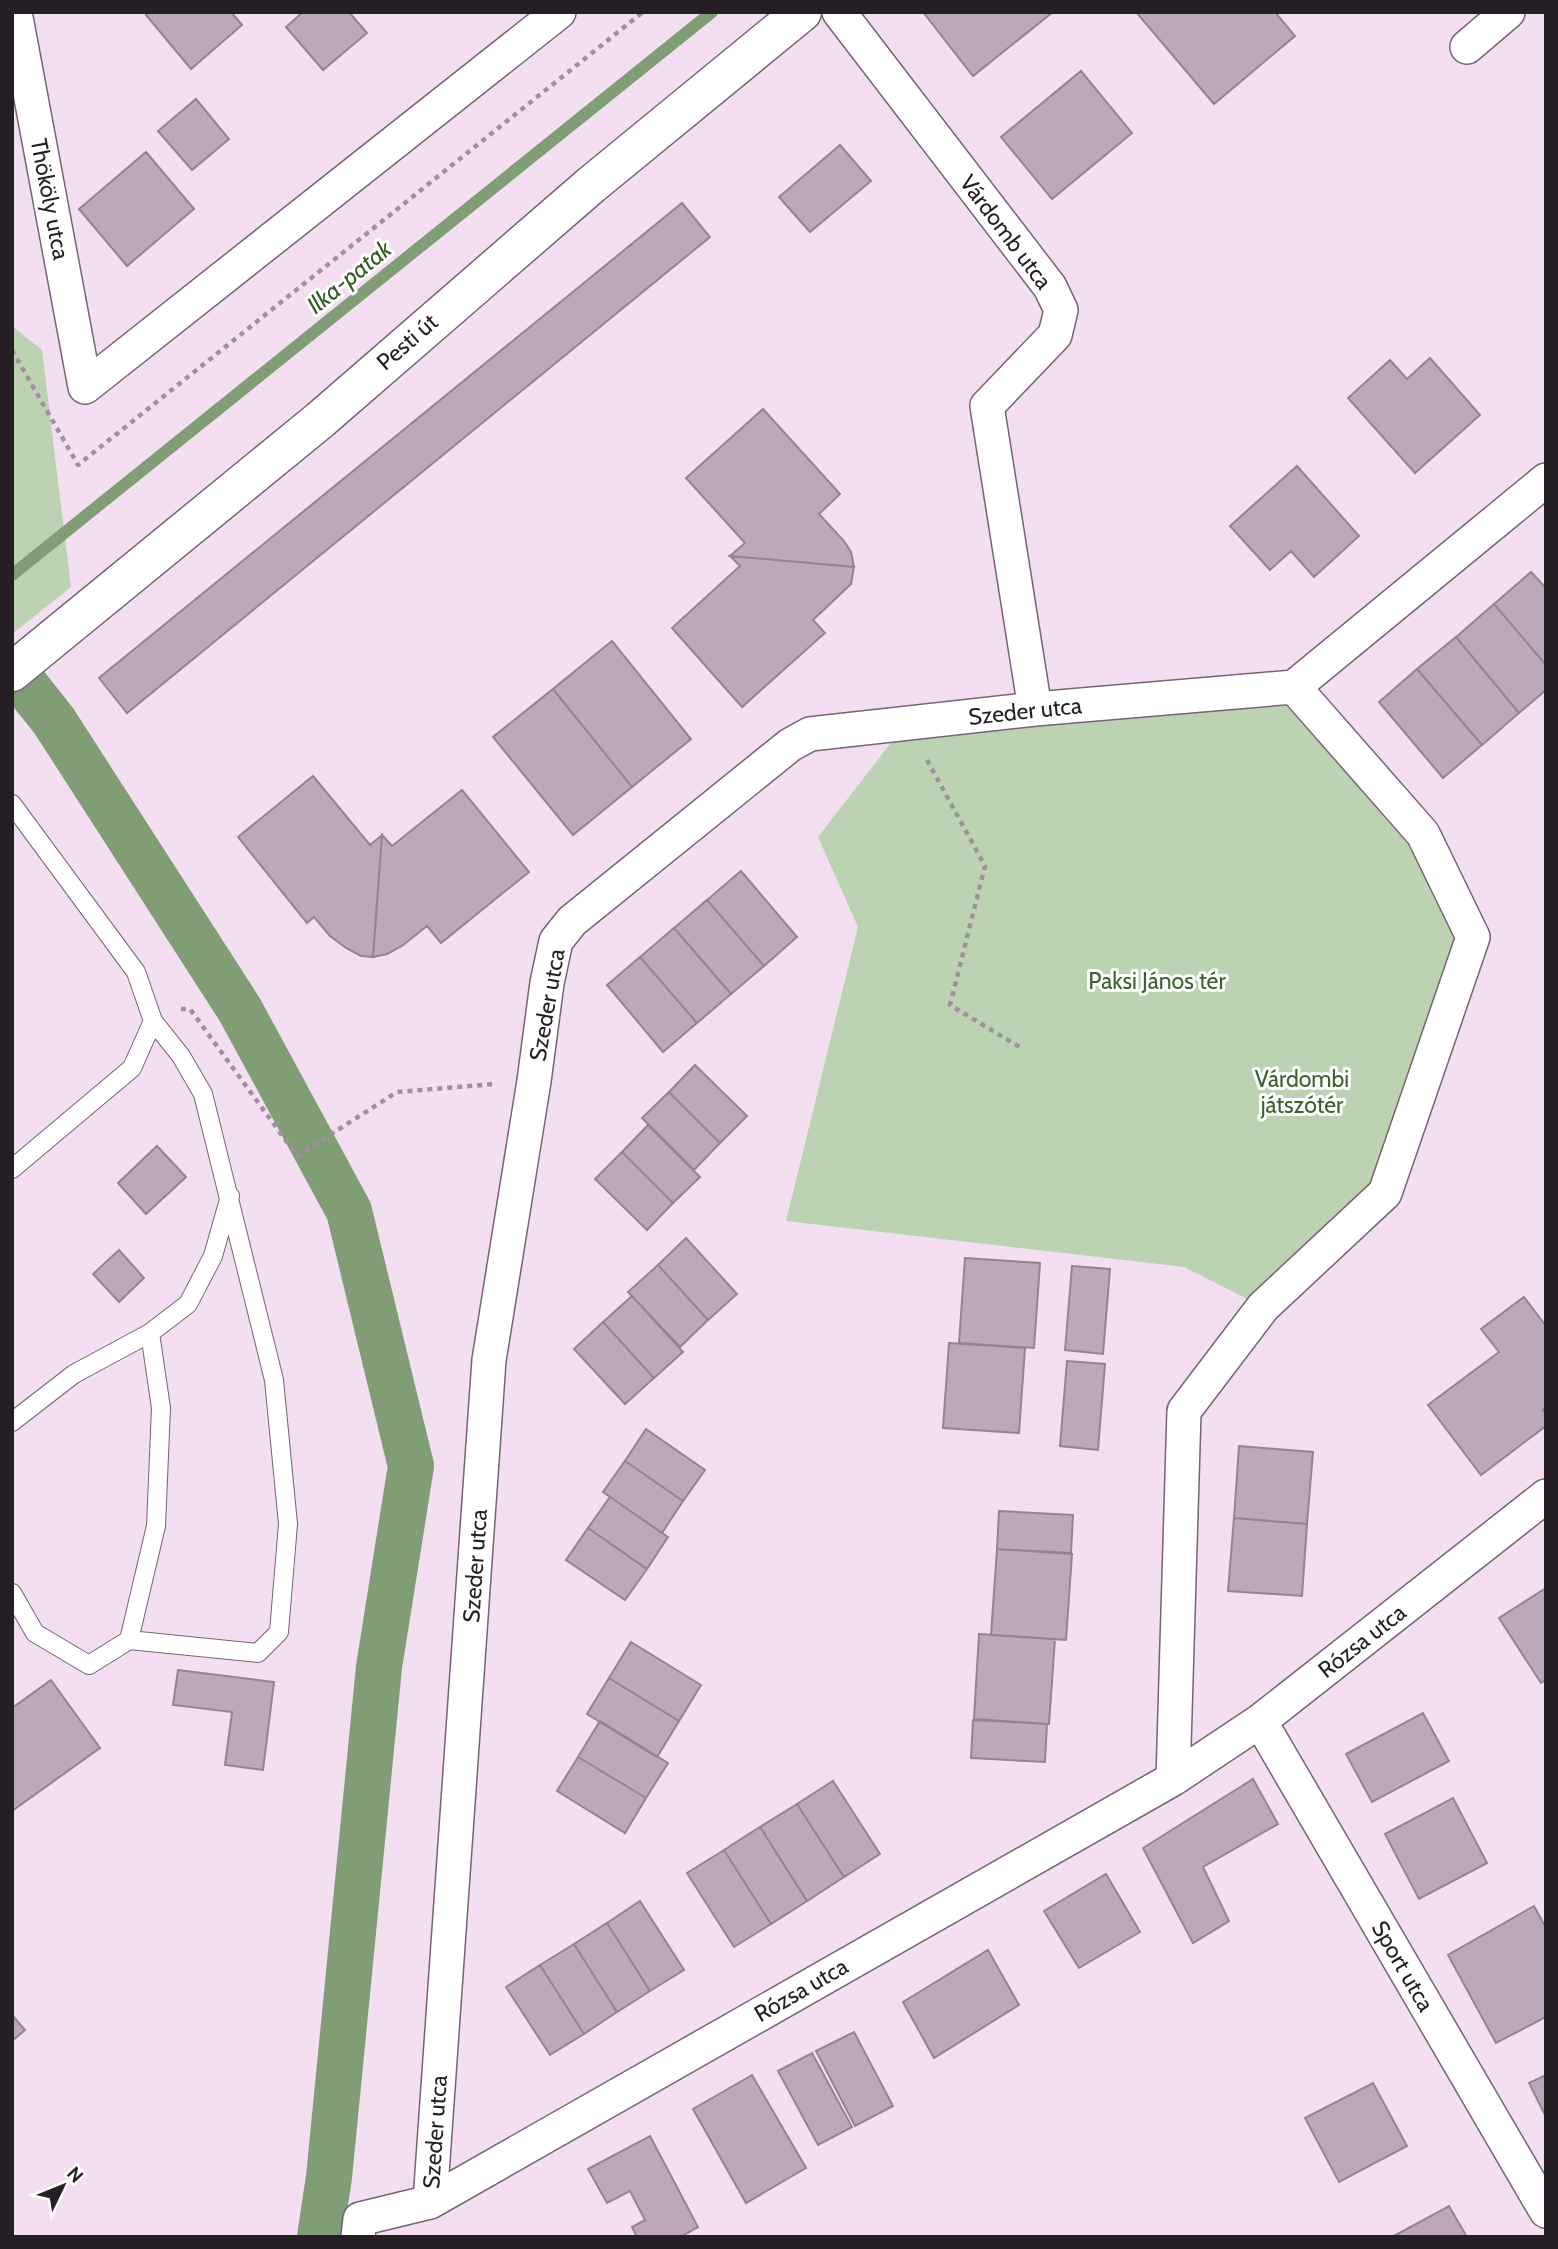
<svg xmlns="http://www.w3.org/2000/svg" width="1558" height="2249" viewBox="0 0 1558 2249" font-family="Cabin,sans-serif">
	<rect width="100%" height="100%" fill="#f4dff2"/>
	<path fill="#bbd3b2" d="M12,326L42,350L71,587L12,634Z
		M1294,687L1423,834L1473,937L1385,1193L1263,1307L1184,1267L786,1221L858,927L818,837L907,722Z"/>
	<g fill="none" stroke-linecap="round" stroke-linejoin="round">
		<path stroke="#809d76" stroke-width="12" d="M12,575L712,12"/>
		<path stroke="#809d76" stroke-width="46" d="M12,668L54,721L240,1010L349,1211L411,1466L379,1667L329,2177L320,2237"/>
	</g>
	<path fill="#bba8ba" stroke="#958394" stroke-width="2" d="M149,12H231L242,25L191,69L146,15Z
		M303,12H349L367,33L323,70L286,27Z
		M923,12H1053L973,76Z
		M1136,12H1275L1295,36L1214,104Z
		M1081,71L1132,133L1052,199L1001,137Z
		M196,99L229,139L192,170L158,131Z
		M840,145L871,181L810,232L779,197Z
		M146,152L194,209L127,266L79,209Z
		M682,203L710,237L127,713L99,678Z
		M1430,358L1480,415L1415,473L1348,398L1390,360L1407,379Z
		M763,409L840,494L819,514L844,541L851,552L854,567L730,556L745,543L686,478Z
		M1297,466L1359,536L1314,577L1291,551L1270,570L1230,526Z
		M730,556L854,567L851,584L813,620L825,633L742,707L672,628L740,566Z
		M1531,572L1546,588V665L1494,604Z
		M1494,604L1546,665V690L1519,713L1456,637Z
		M1456,637L1519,713L1482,745L1417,669Z
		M612,641L691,739L632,787L553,689Z
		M1417,669L1482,745L1443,778L1379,702Z
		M553,689L632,787L573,835L493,737Z
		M313,776L370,845L382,835L373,957L361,956L346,948L330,936L314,917L307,923L238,837Z
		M462,790L529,872L441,943L427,926L402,946L387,954L373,957L382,835L392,846Z
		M741,871L797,937L764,966L707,900Z
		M707,900L764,966L731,994L674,928Z
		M674,928L731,994L697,1023L640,957Z
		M640,957L697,1023L663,1052L607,985Z
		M695,1065L747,1116L720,1143L669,1092Z
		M669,1092L720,1143L694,1170L642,1118Z
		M648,1125L700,1177L673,1203L622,1152Z
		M157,1146L186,1177L146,1214L118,1183Z
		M622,1152L673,1203L647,1230L595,1179Z
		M686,1238L737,1294L708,1320L658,1265Z
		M119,1250L144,1278L119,1302L93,1274Z
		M965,1258L1040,1263L1034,1348L959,1343Z
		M658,1265L708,1320L680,1347L628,1292Z
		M1072,1266L1110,1269L1103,1354L1065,1350Z
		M632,1296L683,1352L654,1378L603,1322Z
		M1524,1297L1546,1326V1408L1543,1410L1546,1414V1426L1481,1475L1428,1405L1499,1352L1481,1329Z
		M603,1322L654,1378L625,1404L574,1349Z
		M949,1343L1025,1348L1019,1433L943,1428Z
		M1067,1361L1105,1364L1098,1450L1060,1446Z
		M646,1429L705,1470L683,1501L625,1461Z
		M1239,1446L1313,1452L1307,1524L1234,1518Z
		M625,1461L683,1501L662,1533L603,1492Z
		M610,1497L668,1537L647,1569L588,1528Z
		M999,1511L1073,1515L1071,1553L997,1549Z
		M1234,1518L1307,1524L1302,1596L1228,1591Z
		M588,1528L647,1569L625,1600L566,1560Z
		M997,1549L1072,1554L1066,1640L991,1635Z
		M1546,1588V1680L1541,1683L1499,1618Z
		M979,1634L1055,1639L1049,1724L974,1719Z
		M631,1642L701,1685L679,1721L609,1678Z
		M178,1670L274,1682L263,1770L225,1765L232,1712L173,1705Z
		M609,1678L679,1721L657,1757L587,1714Z
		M51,1680L100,1748L12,1811V1708Z
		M1423,1713L1449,1761L1372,1802L1346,1754Z
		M973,1720L1047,1724L1045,1762L971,1758Z
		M600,1721L668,1763L646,1798L578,1757Z
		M578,1757L646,1798L625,1833L557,1791Z
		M1253,1779L1278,1824L1203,1867L1229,1921L1193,1943L1143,1848Z
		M833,1781L880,1854L844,1877L797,1804Z
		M1453,1798L1487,1863L1419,1899L1385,1834Z
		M797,1804L844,1877L807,1901L760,1827Z
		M760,1827L807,1901L771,1924L724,1850Z
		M724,1850L771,1924L734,1947L687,1873Z
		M1106,1874L1140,1932L1079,1968L1044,1911Z
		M640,1901L684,1970L650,1991L607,1923Z
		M1534,1906L1546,1928V2017L1496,2043L1448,1955Z
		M607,1923L650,1991L617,2012L574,1944Z
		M574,1944L617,2012L584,2034L540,1965Z
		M988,1950L1019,2005L934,2058L903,2002Z
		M540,1965L584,2034L550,2055L506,1987Z
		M12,2015L25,2030L12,2041Z
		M854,2032L893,2106L855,2126L816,2051Z
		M812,2053L852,2127L818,2145L778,2071Z
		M752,2075L806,2168L746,2203L693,2109Z
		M1546,2075V2117L1529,2083Z
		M1373,2083L1407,2146L1339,2182L1305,2118Z
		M650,2136L698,2227L680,2237H637L632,2227L645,2220L630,2191L607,2203L588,2169Z
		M1449,2206L1467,2237H1392Z"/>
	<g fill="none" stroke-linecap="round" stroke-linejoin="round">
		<g stroke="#766474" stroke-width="20">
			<path id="service" d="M12,804L136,972L153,1021L181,1056L203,1094L274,1380L288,1524L279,1632L258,1653L129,1640L156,1526L161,1408L150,1333L188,1304L213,1256L230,1196
				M12,1169L132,1068L153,1021
				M12,1422L74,1374L150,1333
				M12,1593L35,1633L89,1665L129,1640"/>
		</g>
		<g stroke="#766474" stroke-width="36">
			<path id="minor" d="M15,12L85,387L559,12
				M839,12L1050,287L1061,310L1055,335L987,406L1035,709
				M1467,47L1508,12
				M1260,1721L1546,2211
				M1173,1779L1184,1411L1263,1307L1385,1193L1473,937L1423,834L1294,687
				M430,2202L489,1360L534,1081L547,983L556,941L572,921L790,745L810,734L1035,709L1294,687L1546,480
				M358,2237L360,2219L430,2202L1173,1779L1260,1721L1546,1496"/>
		</g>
		<g stroke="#766474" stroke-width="41">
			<path id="primary" d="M12,672L320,420L591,185L802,12"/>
		</g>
		<path stroke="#a1919f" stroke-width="4.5" stroke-dasharray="5 5" stroke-linecap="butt" d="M12,350L78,465L643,12
			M927,760L985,866L950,1005L1023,1049
			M181,1009H190L297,1156L397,1092L494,1084"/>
		<use href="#service" stroke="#fff" stroke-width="18"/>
		<use href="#minor" stroke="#fff" stroke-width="33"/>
		<use href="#primary" stroke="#fff" stroke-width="38"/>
	</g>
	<g text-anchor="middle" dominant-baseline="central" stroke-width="6" stroke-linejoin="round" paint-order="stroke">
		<g font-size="23" fill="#251e24" stroke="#fff">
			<text transform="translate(50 199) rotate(79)">Thököly utca</text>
			<text transform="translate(1006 232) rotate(53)">Várdomb utca</text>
			<text transform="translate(407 342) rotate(-41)">Pesti út</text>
			<text transform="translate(1025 711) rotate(-6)">Szeder utca</text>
			<text transform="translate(547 1005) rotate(-80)">Szeder utca</text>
			<text transform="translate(475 1566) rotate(-86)">Szeder utca</text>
			<text transform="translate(1362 1641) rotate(-38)">Rózsa utca</text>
			<text transform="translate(1403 1966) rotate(60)">Sport utca</text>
			<text transform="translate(801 1990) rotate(-30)">Rózsa utca</text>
			<text transform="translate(435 2132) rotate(-86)">Szeder utca</text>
		</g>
		<g font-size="23" fill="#3b622c" stroke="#fff">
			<text x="1157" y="981">Paksi János tér</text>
			<text x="1302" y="1079">Várdombi<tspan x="1302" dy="26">játszótér</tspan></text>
		</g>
		<g font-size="24" font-style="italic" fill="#335a24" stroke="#fff">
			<text transform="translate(349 277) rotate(-39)">Ilka-patak</text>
		</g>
	</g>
	<rect width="1558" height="2249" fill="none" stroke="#251e24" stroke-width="28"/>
	<g transform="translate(63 2186) rotate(47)" stroke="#ffffff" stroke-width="5" paint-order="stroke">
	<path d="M0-5L12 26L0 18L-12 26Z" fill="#251e24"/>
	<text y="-10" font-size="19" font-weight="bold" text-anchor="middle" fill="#251e24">N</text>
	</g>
</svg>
